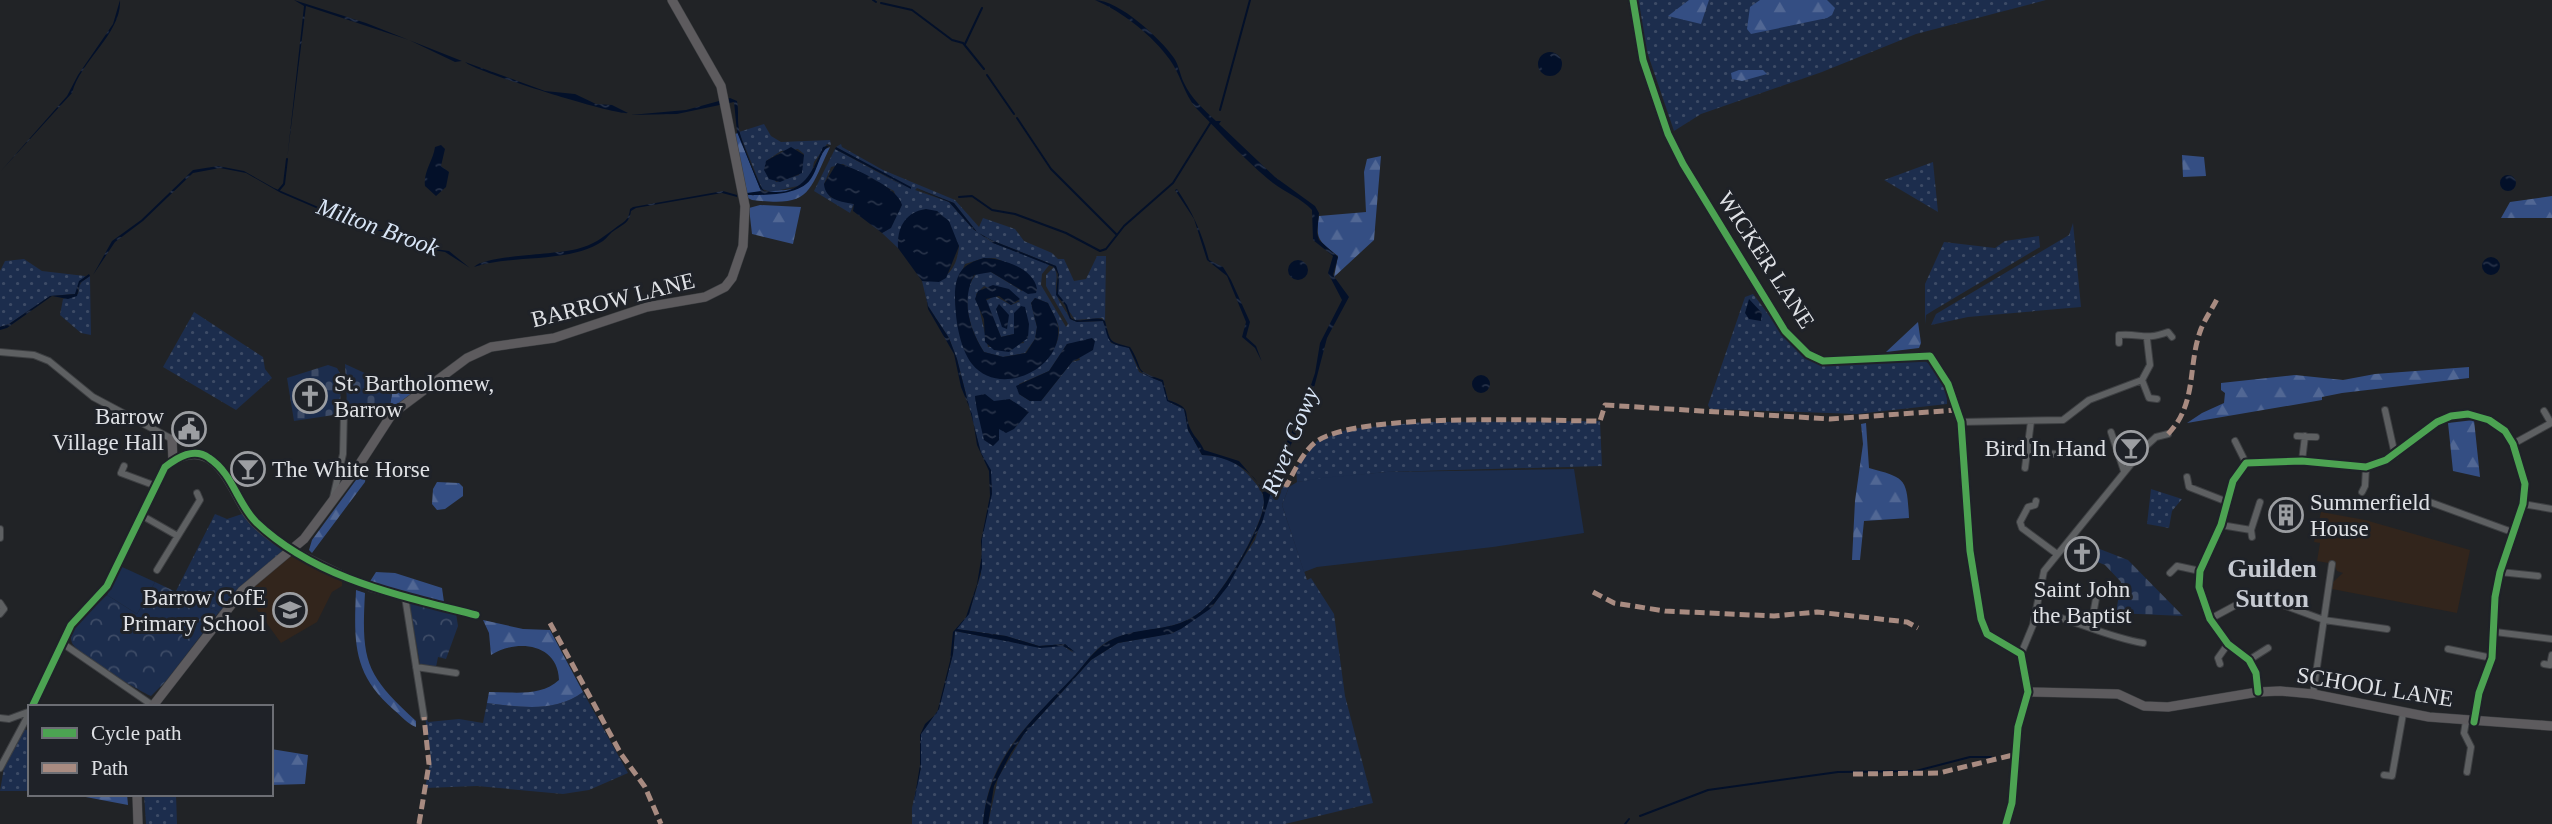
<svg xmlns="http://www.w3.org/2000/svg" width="2552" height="824" viewBox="0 0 2552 824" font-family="'Times New Roman',serif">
	<defs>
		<pattern id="grass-dots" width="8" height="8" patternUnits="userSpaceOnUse" patternTransform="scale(1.75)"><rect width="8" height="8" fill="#1c2d4d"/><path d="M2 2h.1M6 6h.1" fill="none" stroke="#3d4b66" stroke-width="1.8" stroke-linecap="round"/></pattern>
		<pattern id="forest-firs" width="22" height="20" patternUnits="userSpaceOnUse" patternTransform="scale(1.75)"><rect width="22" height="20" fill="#344e83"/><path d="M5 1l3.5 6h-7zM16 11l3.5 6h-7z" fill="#516794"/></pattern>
		<pattern id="cemetery-stones" width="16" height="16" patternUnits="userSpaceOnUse" patternTransform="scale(1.75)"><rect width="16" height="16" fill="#1c2d4d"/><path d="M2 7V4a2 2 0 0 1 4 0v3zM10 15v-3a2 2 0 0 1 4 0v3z" fill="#3d4b66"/></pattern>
		<pattern id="park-crowns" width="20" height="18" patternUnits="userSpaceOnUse" patternTransform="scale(1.75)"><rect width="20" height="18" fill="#1c2d4d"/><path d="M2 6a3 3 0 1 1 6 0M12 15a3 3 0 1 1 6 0" fill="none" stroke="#3d4b66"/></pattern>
		<pattern id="water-ripples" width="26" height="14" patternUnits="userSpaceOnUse" patternTransform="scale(1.75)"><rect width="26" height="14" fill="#031029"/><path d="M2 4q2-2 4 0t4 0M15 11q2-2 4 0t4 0" fill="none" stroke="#273248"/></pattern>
	</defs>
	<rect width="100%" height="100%" fill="#212326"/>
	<path fill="#32251c" d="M2321,512L2365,520L2470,550L2457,613L2332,589L2333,582L2343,573L2337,571L2334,564L2317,561L2320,543L2314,542Z
		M291,556L342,581V586L332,592L317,622L281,643L245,593Z"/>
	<path fill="url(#grass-dots)" fill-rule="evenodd" d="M1637,0H2046L1916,34L1822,72L1701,114L1674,131L1642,37Z
		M764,124L771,136L781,142L830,140L831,145L827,144L814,162L811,176L802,185L771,192L762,189L739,132ZM798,149L804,154L799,175L776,182L766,161L781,151Z
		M841,144L842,147L883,170L955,200L979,227L983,218L1015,229L1024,241L1052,253L1058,259H1064L1074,281L1086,279L1097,256H1106L1105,321L1102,318L1075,320L1058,294L1059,275L1056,266L991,240L977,232L954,203L917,188L915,190L949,202L973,229L993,243L1050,264L1042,274L1041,285L1066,327L1068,324L1046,286V275L1054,267C1059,276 1055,282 1056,291C1057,301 1066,310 1070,319L1077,322L1103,321L1111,343L1129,348L1139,372L1162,382L1169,402L1184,409L1188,430L1202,455C1226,456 1237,461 1252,479C1258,486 1264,493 1264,502C1263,525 1225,589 1208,605C1179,634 1149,625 1115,638C1097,645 1088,660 1076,674C1032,722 988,754 983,824H912V808L921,767V734L939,709L953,654L955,631L1033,646H1063L1074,653L1065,644L1039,646L1006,636L956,629L969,614L981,574L982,539L992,489L989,468L981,453L957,359L949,338L928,306L922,281C946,283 957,269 959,246L937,211L902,225L898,248L882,233L887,230L900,209L894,191L843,164L831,167L824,184L830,197L854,204L850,213L814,191L835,149L909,189L836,147ZM984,258H995L1023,270L1022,291L991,272L977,273C958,295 970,330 984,352L1003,357L1025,353L1035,339L1037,327L1031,303L1035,298L1048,303C1051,310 1058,321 1059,329C1060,358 1024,378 1000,378C969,336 940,318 965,264ZM984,286L1020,301L1011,305L995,296L985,301L1001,337L1014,334V313L1024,343L988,347L976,294ZM1074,343L1080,360L1072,362L1041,401H1030L1019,394V384L1049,371L1067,344Z
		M1933,162L1938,212L1884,180Z
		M2073,223L2081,307L1968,317L1931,325L1936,314L2069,235Z
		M2039,236L2040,247L1934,310L1926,315L1925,324V284L1944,242L1995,248L2005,241Z
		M24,259L42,271L85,276L75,294L50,296L9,324L0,327V271L5,261Z
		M90,276L91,335L81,333L60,315L63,299L78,294L80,283Z
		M1753,294L1791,344L1807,358L1923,360C1938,367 1948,388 1947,404L1857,414L1710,409L1708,405L1745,297Z
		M194,312L263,357L265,369L272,378L236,410L163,367Z
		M1600,421L1602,466L1386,472L1297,482L1296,468L1317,441L1349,429L1424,422Z
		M1274,482L1289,487L1282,505L1307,580L1311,578L1334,614L1345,696L1373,803L1285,824H988L998,778L1024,734L1091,660L1118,643L1173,633L1213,606L1255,540Z
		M2151,489L2182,499L2172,511L2169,528L2147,524Z
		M245,513L248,521L283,551L219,612L176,591L215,514L227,519Z
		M583,692L628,773L589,790L563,794L477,786L425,788L431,759L424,709L428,722L459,719L483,723L487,703C520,707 555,713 583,692Z
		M23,728L30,732V791H0L5,762Z
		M144,794H176L177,824H146Z"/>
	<path fill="url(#forest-firs)" d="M1689,0H1709L1701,24L1668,16Z
		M1760,0H1827L1835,8L1832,15L1827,18L1751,34L1747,29L1750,7Z
		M1739,70H1763L1767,74L1742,81L1732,79L1731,73Z
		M738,133L761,191L751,196C796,182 801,205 823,150L830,147C808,194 810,207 752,200L748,198L735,134Z
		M2182,155L2204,157L2206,176L2183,177Z
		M1381,156L1374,240L1334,277L1338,256C1320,241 1315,241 1319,216L1366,212L1364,172L1367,159Z
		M2552,196V218H2501L2510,202Z
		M760,205L801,207L793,244L752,234L749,208Z
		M1918,322L1921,343L1919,348L1886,352Z
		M2469,367V378L2342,393L2322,397V400L2187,423L2202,413L2224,403L2225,393L2221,390V383L2295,375L2343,380L2375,374Z
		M394,383L429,384L389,410Z
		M2474,420L2480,477L2453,471L2448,423Z
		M1866,423L1869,468C1906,478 1907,478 1909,518L1864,521L1860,560H1852L1855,501L1863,444L1861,424Z
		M367,465L365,482L312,553L309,550L312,540Z
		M437,482L459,483L463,487V496L445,509L437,510L432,504L433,489Z
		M376,572L395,573L442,588L444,602L367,586Z
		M356,590L365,593C361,662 366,675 416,721V727C408,724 401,716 394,710C352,674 354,641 356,590Z
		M483,620L523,629L550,630L583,692C555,713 520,707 487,703L489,692C513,692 541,697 559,680C558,643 516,639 491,655L489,633Z
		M271,749L308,755L305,784L271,785Z
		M70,794H127L128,805Z"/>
	<path fill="url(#cemetery-stones)" d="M345,364L380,380L394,383L389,410L347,404Z
		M328,365L337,368L341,375L340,414L294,421L287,378Z
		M2074,539L2128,560L2183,616L2116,613L2121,582L2105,565L2065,549Z"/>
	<path fill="url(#park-crowns)" d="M155,582L219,612L166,681L151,696C136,689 78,655 72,643C70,638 71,632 73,627L107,595L137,614Z
		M409,602L456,613L458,626L446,659L438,657L436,667L420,664Z"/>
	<path fill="#1c2d4d" d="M1574,469L1584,533L1493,547L1317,567L1304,572L1282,505L1289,487L1297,482L1322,478L1386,472Z
		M120,566L155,582L137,614L107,595Z"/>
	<path fill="url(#water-ripples)" d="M120,0C122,33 81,60 72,93L0,172L67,96L78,75L113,24Z
		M294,0L366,23L462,61L455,62L409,40L306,6L287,160L304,6Z
		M1095,0C1119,0 1161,39 1174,58C1179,65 1180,75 1184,83C1191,98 1204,110 1216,121H1221L1219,124L1275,177L1315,206L1319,213L1317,233L1319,240L1338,257L1333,275L1349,297L1327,338L1310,403L1274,482L1262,523L1228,586L1210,609L1181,629L1170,634L1118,643L1091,660L1024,734L1011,753L994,786L988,824H983C988,758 1033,719 1076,674C1088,660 1097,646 1115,638C1148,624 1178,635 1208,605C1225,589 1264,525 1264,502C1264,473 1226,455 1202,455L1188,430L1184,409L1167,401L1162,382C1135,371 1142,373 1129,348C1105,343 1110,342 1103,321L1077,322L1070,319L1065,305L1056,295L1058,274L1054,267L993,243L973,229L949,202L915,188L954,203L977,232L991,240L1056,266L1059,275L1058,294L1067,305L1071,318C1082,325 1095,314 1105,321C1111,343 1108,341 1130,347C1146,372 1131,369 1163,380L1168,400C1194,409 1182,411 1191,430C1195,438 1201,442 1204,450L1239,461L1264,490L1304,406L1315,373L1320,343L1342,300L1328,273L1333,256L1313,240L1312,210C1301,198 1286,193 1273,183C1249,164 1220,133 1199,111C1184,96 1182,77 1170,60C1153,36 1123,12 1095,0Z
		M1538 64a12 12 0 1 1 24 0a12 12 0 1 1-24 0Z
		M465,62L545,91L575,94L596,104L612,105L628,113C617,116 473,71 465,62Z
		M730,98L737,101C739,111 737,120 739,129C740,138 758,184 764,191C801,197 811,176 823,147L831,145C820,150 819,166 812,177C802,196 765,195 748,195L747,193L761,191L737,132L734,102L677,114L630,115L686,110Z
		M441,145L445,149L441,166L449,172L446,187L436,196L425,186C423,172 433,161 435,147Z
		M791,147L804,155L802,173L780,182L769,179L764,170L766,161Z
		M836,147L911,187V189L835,149Z
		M837,163C853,167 899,188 902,205L891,228L882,233L853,211L854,204C842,202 825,200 824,184Z
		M218,166L244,171L274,188L365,227L389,231L422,247L449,251L470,268L445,252L421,248L386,232L365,229L281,193L246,173L220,168L193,173L143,221L115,242L93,275L112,241L141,220L193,170Z
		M2500 183a8 8 0 1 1 16 0a8 8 0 1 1-16 0Z
		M1177,189C1193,213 1202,233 1209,260L1223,267L1231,280L1250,322L1246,337L1256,346L1262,362L1255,348L1242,337L1246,322L1227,276L1207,260L1194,219L1175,190Z
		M723,191L737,195V197L722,193L636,208L631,211C630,222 624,224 615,230C610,233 607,238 603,241C569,264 513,254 474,267C485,255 555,255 577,249C593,245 602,238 614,229C623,222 629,221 630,209L633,207Z
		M926,209L937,211L949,221L959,246L946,278L939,282L922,281L898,248C897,228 905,212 926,209Z
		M2482 266a9 9 0 1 1 18 0a9 9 0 1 1-18 0Z
		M984,258C1001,258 1034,268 1037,289L1036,293L1028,294L991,272L974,275C961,300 969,329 984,352L1003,357L1026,353L1035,339L1037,327L1031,303L1035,298L1048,303C1051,310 1058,320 1058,328C1062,370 999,398 972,364C959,347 955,317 955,296C955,274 962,264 984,258Z
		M1288 270a10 10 0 1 1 20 0a10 10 0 1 1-20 0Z
		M89,274L90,276L80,283L77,296L68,299L52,296L7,328L0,330V327L9,324L50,296L75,294L79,281Z
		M993,285L1009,289L1020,299L1011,305L999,296L986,299L1001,337L1014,334V313L1021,306L1025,307L1029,324L1028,338L1009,352L994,350L985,342L984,319L975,299L978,291Z
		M925,288L928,306L949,338L957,359L981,453L991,470L992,494L982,539V568L969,614L957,629L1006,636L1039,646L1065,644L1075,652L1063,646L1040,648L955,631L953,654L939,709L921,734V767L913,808L920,765V735L925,724L937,713L950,661L953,632L966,617L977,584L982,554L981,541L990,496L989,471L977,445L972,414L961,387L954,354L928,309Z
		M1749,299L1762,313L1761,321L1749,319L1745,313Z
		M999,304L1009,315L1007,329L1002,327L996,309Z
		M1092,338L1095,341L1093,350L1072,362L1041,401H1030L1019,394L1016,386L1049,371L1067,344Z
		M1472 384a9 9 0 1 1 18 0a9 9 0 1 1-18 0Z
		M985,394L994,401L1010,399L1029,412L1014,429L1006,433L999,429V440L993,446L984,440C982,430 975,404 975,396Z"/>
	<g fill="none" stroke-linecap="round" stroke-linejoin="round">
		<path stroke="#031029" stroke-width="2" d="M873,0L876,2
			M881,3L912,10L952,40L963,43L984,69
			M965,44L982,8
			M987,75L1014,114
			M1220,110L1250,0
			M1017,118L1051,169L1117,235
			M279,190L284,184L287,159
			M959,197L972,196L992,210L1015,214L1066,233L1100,251L1106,249L1124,226L1173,183L1211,122
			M1640,816L1708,790L1838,772L1916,771L1970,757H1991
			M1625,824L1629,819"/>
		<g stroke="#3d3f42" stroke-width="8">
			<path id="street" d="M2119,343V335C2141,333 2144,341 2168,332L2172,337
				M0,352L34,355L49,361L93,397L172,439
				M2142,380L2149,398L2157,399
				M2385,410L2395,455
				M1961,422L2063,420L2089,400L2142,380L2150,365L2147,339
				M2111,432L2124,471
				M2297,436L2316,437
				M2235,441L2246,463
				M2513,444L2551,423L2544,411
				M2028,453L2060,454
				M2302,461L2305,436
				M124,466L121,473L156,486
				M2025,468L2031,421
				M2187,477L2189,487L2225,501
				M2362,492L2365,486L2366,467
				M333,498L343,454L344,410L359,408L392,414
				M2036,501L2035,505L2028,507L2020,522L2022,528L2057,554
				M2427,501L2512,532
				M2523,504L2552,509
				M141,515L176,535
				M2221,525L2251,530L2252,537
				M0,529V538
				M2251,530L2260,502
				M293,550L370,588L476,615
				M157,570L200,500L197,493
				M2500,572L2538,576
				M2170,573L2177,566L2200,571
				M405,597L424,717
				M0,603L4,609L0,614
				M2036,611C2073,619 2106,637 2143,643
				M2210,619L2249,598L2283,605L2324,620L2387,629
				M2091,626L2097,593
				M2495,632L2552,639
				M62,643L152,705
				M2448,649L2492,658
				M2021,654L2033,625L2044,571L2145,447L2156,437L2168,434
				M2249,660L2268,648
				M2220,664L2218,658L2228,644
				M2544,664L2550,665L2552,655
				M416,667L456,673
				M2258,692L2256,673L2249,660L2228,644L2210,619L2199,587L2200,571L2221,525L2233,481L2246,463L2302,461L2366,467L2386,460L2437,422L2451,416L2468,414L2489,420L2505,431L2513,444L2525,484L2523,504L2500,572L2495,597L2492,658L2479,693L2474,722
				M2313,694L2332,564
				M32,707L71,625L107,586L165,467L173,461
				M0,718L9,719L28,712
				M2466,721L2464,733L2471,747L2467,772
				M0,768L30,712
				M2384,775L2392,776L2403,714"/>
		</g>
		<g stroke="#3d3f42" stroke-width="10">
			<path id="secondary" d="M1633,0L1643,60L1668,134L1683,164L1785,331L1808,354L1823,361L1930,356L1948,384L1961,422L1970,551L1981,619L1987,634L2021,654L2028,692L2018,727L2012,803L2006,824
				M172,439L173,461C214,437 229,484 246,511C256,527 277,541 293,550
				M2028,692L2118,694L2144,706L2168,707L2258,692L2280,691L2313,694L2429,717L2552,726
				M152,707L242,591L304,539L357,468L392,414L467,358L491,347L554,338L647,307L705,297L725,287L732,278L743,246L745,206L721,86L672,0
				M137,794L138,824"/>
		</g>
		<use href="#street" stroke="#5e6062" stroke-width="6"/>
		<use href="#secondary" stroke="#5d5b5e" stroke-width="9"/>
		<path stroke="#a88b81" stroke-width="5" stroke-dasharray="10 5" stroke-linecap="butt" d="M2168,434C2198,403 2187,366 2201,329C2205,319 2212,309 2217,299
			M1283,483L1287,485C1294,471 1305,449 1317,441C1361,412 1542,421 1600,421L1605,405L1830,419L1957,410
			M1593,592L1614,603L1665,611L1774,616L1817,612L1907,622L1918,628
			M550,623L621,754L645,787L661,824
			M1853,774L1939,773L2017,754
			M419,824L429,764L424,717"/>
		<g stroke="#1f2228" stroke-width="11">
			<path id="cycleway" d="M1633,0L1643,60L1668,134L1683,164L1785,331L1808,354L1823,361L1930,356L1948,384L1961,422L1970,551L1981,619L1987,634L2021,654L2028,692L2018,727L2012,803L2006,824
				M2258,692L2256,673L2249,660L2228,644L2210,619L2199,587L2200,571L2221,525L2233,481L2246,463L2302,461L2366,467L2386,460L2437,422L2451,416L2468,414L2489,420L2505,431L2513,444L2525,484L2523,504L2500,572L2495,597L2492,658L2479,693L2474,722
				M32,707L71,625L107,586L165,467C178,457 194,447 209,458C233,474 237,503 256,522C316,579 398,595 476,615"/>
		</g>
		<use href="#cycleway" stroke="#4ca352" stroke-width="7"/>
	</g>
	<defs>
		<g id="church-ring" transform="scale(1.75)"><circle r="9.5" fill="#1f2228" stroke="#9c9ea2" stroke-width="1.5"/><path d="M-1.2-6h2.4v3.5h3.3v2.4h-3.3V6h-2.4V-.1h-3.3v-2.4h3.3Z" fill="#9c9ea2"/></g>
		<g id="civic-ring" transform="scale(1.75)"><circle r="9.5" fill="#1f2228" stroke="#9c9ea2" stroke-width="1.5"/><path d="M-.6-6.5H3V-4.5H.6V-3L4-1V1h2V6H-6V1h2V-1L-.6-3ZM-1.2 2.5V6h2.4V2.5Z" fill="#9c9ea2"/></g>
		<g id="bar-ring" transform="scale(1.75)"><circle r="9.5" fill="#1f2228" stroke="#9c9ea2" stroke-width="1.5"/><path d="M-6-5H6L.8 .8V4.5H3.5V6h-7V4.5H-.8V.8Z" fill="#9c9ea2"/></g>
		<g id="building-ring" transform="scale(1.75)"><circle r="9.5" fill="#1f2228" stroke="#9c9ea2" stroke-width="1.5"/><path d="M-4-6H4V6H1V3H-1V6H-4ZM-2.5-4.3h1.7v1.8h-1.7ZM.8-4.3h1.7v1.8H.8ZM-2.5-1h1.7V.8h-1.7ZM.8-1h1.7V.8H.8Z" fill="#9c9ea2"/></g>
		<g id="school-ring" transform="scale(1.75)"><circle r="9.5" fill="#1f2228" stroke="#9c9ea2" stroke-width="1.5"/><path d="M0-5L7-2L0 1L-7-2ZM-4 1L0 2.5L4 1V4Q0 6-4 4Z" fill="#9c9ea2"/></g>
	</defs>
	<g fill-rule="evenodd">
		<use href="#church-ring" x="310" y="396"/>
		<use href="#civic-ring" x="189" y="429"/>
		<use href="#bar-ring" x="2131" y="448"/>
		<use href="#bar-ring" x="248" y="469"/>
		<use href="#building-ring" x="2286" y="515"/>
		<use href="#church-ring" x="2082" y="554"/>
		<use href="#school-ring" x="290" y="610"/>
	</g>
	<g text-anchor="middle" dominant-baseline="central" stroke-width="6" stroke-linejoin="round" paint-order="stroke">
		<g font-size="23" fill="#dfe1e5" stroke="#1f2228">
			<text transform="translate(1766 260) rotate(57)">WICKER LANE</text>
			<text transform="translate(613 300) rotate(-14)">BARROW LANE</text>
			<text transform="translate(2375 687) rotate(9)">SCHOOL LANE</text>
		</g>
		<g font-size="23" fill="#dfe1e5" stroke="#1f2228" text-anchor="start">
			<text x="334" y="383">St. Bartholomew,<tspan x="334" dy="26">Barrow</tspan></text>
			<text x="164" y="416" text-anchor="end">Barrow<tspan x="164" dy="26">Village Hall</tspan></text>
			<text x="2106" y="448" text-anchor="end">Bird In Hand</text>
			<text x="272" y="469">The White Horse</text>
			<text x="2310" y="502">Summerfield<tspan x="2310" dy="26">House</tspan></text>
			<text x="2082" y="589" text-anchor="middle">Saint John<tspan x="2082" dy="26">the Baptist</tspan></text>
			<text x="266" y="597" text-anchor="end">Barrow CofE<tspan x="266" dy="26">Primary School</tspan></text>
		</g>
		<g font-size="24" font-style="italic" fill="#d8e5f6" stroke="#1f2228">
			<text transform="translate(378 227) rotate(20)">Milton Brook</text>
			<text transform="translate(1290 441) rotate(-68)">River Gowy</text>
		</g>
		<g font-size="26" font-weight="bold" fill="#c5c9d1" stroke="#1f2228">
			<text x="2272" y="568">Guilden<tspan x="2272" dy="30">Sutton</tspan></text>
		</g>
	</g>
	<rect x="28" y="705" width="245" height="91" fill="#1f2228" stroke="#6c6e74" stroke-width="2"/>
	<rect x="42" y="728" width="35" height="10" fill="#4ca352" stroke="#6c6e74" stroke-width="2"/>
	<text x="91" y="740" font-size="21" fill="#dfe1e5">Cycle path</text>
	<rect x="42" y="763" width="35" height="10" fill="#a88b81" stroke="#6c6e74" stroke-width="2"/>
	<text x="91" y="775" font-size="21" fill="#dfe1e5">Path</text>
</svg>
